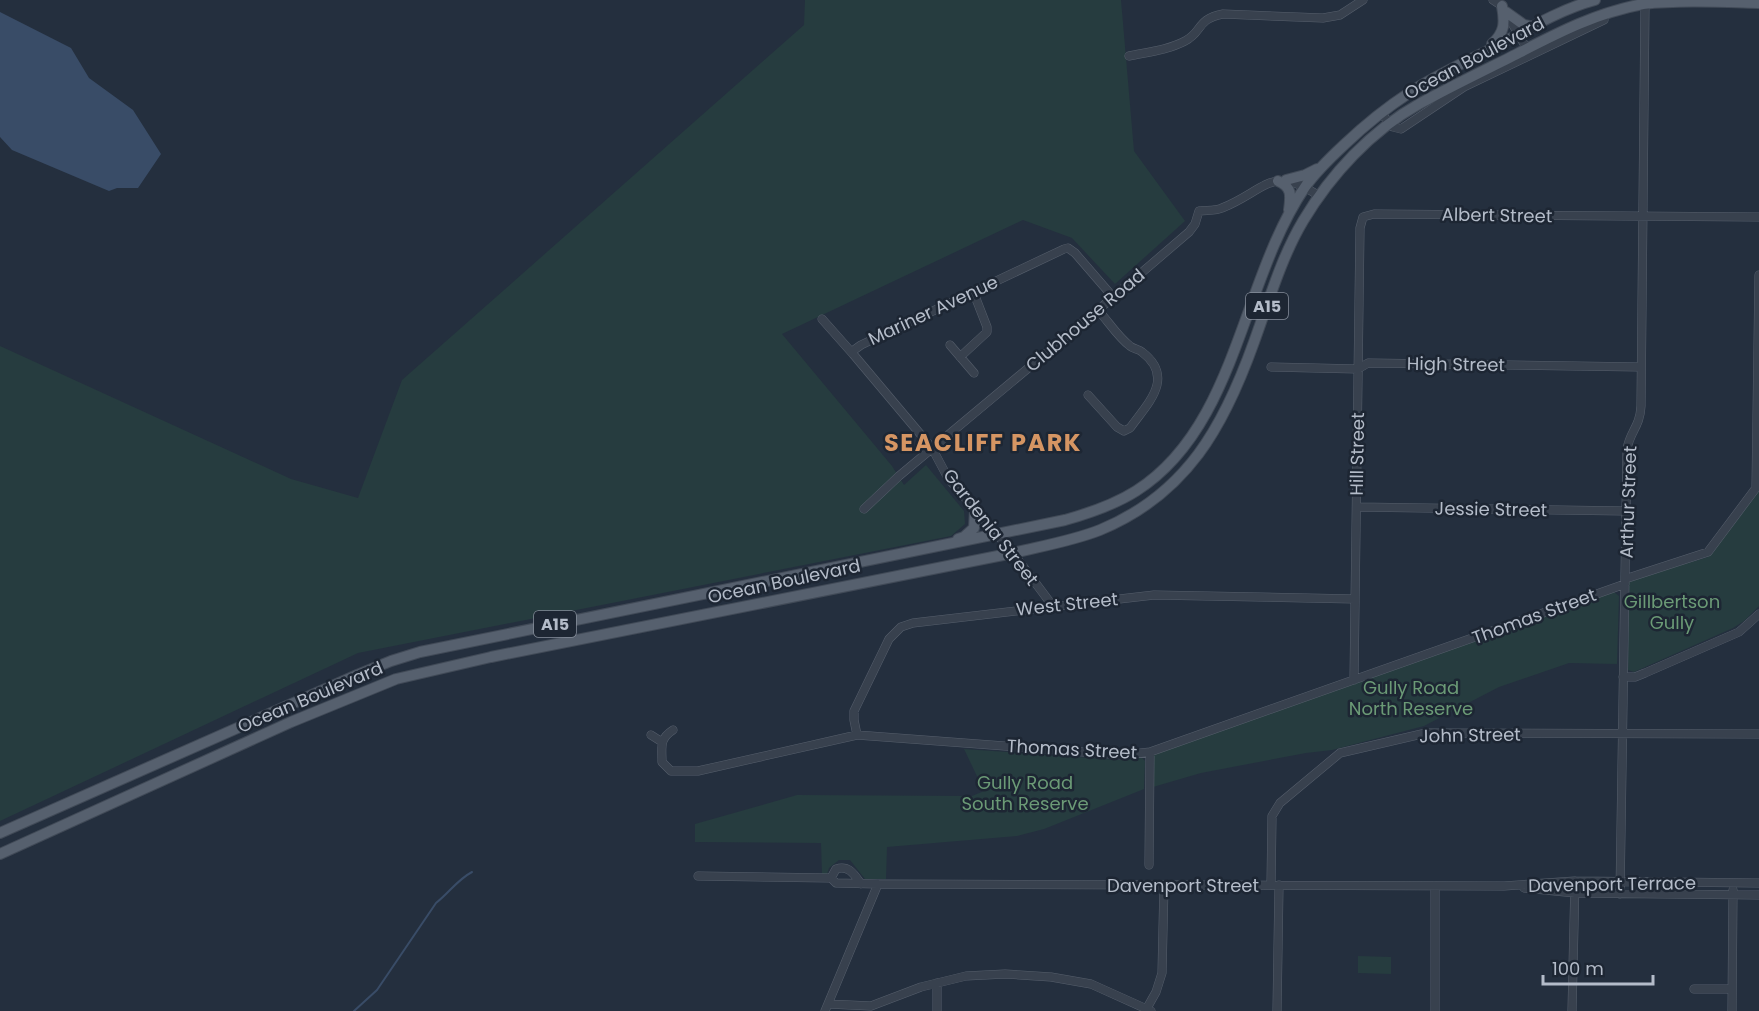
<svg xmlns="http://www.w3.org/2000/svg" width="1759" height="1011" viewBox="0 0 1759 1011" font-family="Poppins,sans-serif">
	<rect width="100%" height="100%" fill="#242f3e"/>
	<path fill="#263c3f" d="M805,0H1121L1134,151L1185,221L1115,284L1072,238L1023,220L782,334L892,466L904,485L926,465L964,511L965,524L951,536L358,653L0,821V346L291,479L358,498L402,380L804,25Z
		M1759,488V606L1744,621L1733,628L1634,672L1628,670L1629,581L1708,557L1754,498Z
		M1614,592L1619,596L1617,664L1569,663L1499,687L1424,726L1332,750L1306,753L1201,773L1153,787V754Z
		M964,749L1118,760L1141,757L1145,761L1144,789L1044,829L1017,836L887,847L886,879H865L850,860H839L829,868L827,874H822L821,843L695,842V824L797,795L972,796L984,791Z
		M1358,956L1391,957V974L1358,973Z"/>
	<path fill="#394c67" d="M0,12L71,48L89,78L133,110L161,154L138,188H117L109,191L12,150L0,137Z"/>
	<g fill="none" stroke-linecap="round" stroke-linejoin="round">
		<path stroke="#394c67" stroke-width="2" d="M354,1011L377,990L436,903C449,893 457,880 472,872"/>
		<g stroke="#565f6c" stroke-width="9">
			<path id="minor" d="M1493,0L1502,6L1527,49
				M1129,56C1148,52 1168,50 1185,41C1203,32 1196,19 1223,14L1323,18L1340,15L1363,0
				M1381,113L1393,127L1401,129L1464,87L1604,20
				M822,319L853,354
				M950,345L974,373
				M960,357L987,332V327L973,291
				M1271,367L1358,369L1368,363L1641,367
				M1088,395L1117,427L1124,431L1130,428C1147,404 1176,378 1142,352C1139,349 1133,349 1130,346C1118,337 1108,321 1098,310
				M1357,507L1626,511
				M864,509L899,476L1098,310L1189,232L1195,224L1199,211C1207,210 1216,211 1222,208C1265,191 1272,163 1319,196
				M1625,579L1708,552L1756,488L1759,275
				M1052,605L1013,553L948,478L932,448L853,354L854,350L861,345L1064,249L1068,248L1075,253L1113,297
				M1623,677H1635L1645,673L1739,632L1759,614
				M1354,680L1360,228L1363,217L1374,214L1759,217
				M673,730C659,739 662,747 662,762L671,771H698L857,735L1123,755L1150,752L1625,584
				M651,735L662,742
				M857,735L854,720V711L889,639L901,627L913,623L1154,595L1355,599
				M1149,865L1150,752
				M698,876L831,878L836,869C849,865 854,874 861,884
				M831,878L836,883L878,884L1504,886L1575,881L1759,883
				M1271,885L1272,816L1280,803L1340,753L1426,733L1759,734
				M1524,888L1575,893L1759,895
				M1620,894L1627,449C1630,431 1640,427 1641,406L1645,4
				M1694,989H1732
				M828,1004L871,1006L921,987L966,976L1005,974L1051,977L1091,984L1151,1011
				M1147,1008L1156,992L1162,973L1164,885
				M825,1011L878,884
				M937,1011V983
				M1277,1011L1279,885
				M1435,1011V886
				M1572,1011L1575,881
				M1732,1011L1733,890"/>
		</g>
		<g stroke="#414a57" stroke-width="12">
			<path id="major" d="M1506,12L1524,25L1534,27
				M1492,44C1505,32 1505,23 1502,6
				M1286,180L1305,175L1317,169
				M1278,181C1292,187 1291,195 1289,210
				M958,539L964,537L974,528L975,510
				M0,833L357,675L391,661L420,652L1065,520C1090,513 1114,505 1136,491C1237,427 1241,281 1305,187C1316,171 1331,157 1345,144C1365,125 1386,108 1409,93C1436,75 1468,61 1497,46C1528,29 1561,9 1595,0
				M0,854L291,722L396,679L491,657L1013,553C1042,546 1072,541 1100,530C1187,494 1224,426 1254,342C1269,301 1281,258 1303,221C1331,174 1371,131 1419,104C1448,88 1479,73 1509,58C1552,36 1594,13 1643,4C1681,0 1721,2 1759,3"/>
		</g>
		<use href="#minor" stroke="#38414e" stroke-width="8"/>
		<use href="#major" stroke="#56606e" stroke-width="10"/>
	</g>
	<g text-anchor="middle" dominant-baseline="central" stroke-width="5" stroke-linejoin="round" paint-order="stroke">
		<g fill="#1d2633" stroke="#878f9c" stroke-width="1.5">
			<rect x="1246" y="293" width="42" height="26" rx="4.5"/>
			<rect x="534" y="611" width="42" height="26" rx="4.5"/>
		</g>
		<g font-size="16" font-weight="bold" fill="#b4bcc9">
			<text x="1267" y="306">A15</text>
			<text x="555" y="624">A15</text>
		</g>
		<g font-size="18" fill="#b4bcc9" stroke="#1d2633">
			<text transform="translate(1474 58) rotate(-28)">Ocean Boulevard</text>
			<text transform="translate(1497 215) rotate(1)">Albert Street</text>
			<text transform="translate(933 310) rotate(-25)">Mariner Avenue</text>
			<text transform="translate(1085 320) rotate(-40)">Clubhouse Road</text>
			<text transform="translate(1456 364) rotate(1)">High Street</text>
			<text transform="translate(1357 454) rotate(-89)">Hill Street</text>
			<text transform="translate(1628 502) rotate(-88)">Arthur Street</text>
			<text transform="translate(1491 509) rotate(1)">Jessie Street</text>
			<text transform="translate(991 527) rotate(52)">Gardenia Street</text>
			<text transform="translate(784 581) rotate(-12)">Ocean Boulevard</text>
			<text transform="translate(1067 604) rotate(-6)">West Street</text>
			<text transform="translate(1534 616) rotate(-20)">Thomas Street</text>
			<text transform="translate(310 697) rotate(-23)">Ocean Boulevard</text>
			<text transform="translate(1470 735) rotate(-1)">John Street</text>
			<text transform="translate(1072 749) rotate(3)">Thomas Street</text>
			<text transform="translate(1612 884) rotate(-1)">Davenport Terrace</text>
			<text x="1183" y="885">Davenport Street</text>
		</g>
		<g font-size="18" fill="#6b9a76" stroke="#1d2633">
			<text x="1672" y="601">Gillbertson<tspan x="1672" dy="21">Gully</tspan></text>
			<text x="1411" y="687">Gully Road<tspan x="1411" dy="21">North Reserve</tspan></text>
			<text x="1025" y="782">Gully Road<tspan x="1025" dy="21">South Reserve</tspan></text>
		</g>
		<g font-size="24" font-weight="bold" letter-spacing="1.5" fill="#d59563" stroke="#1d2633">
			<text x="983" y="442">SEACLIFF PARK</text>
		</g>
	</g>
	<path d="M1543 975v9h110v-9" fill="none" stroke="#b4bcc9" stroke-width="3"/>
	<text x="1552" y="975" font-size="18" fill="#b4bcc9" stroke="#1d2633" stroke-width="4.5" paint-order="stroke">100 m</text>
</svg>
